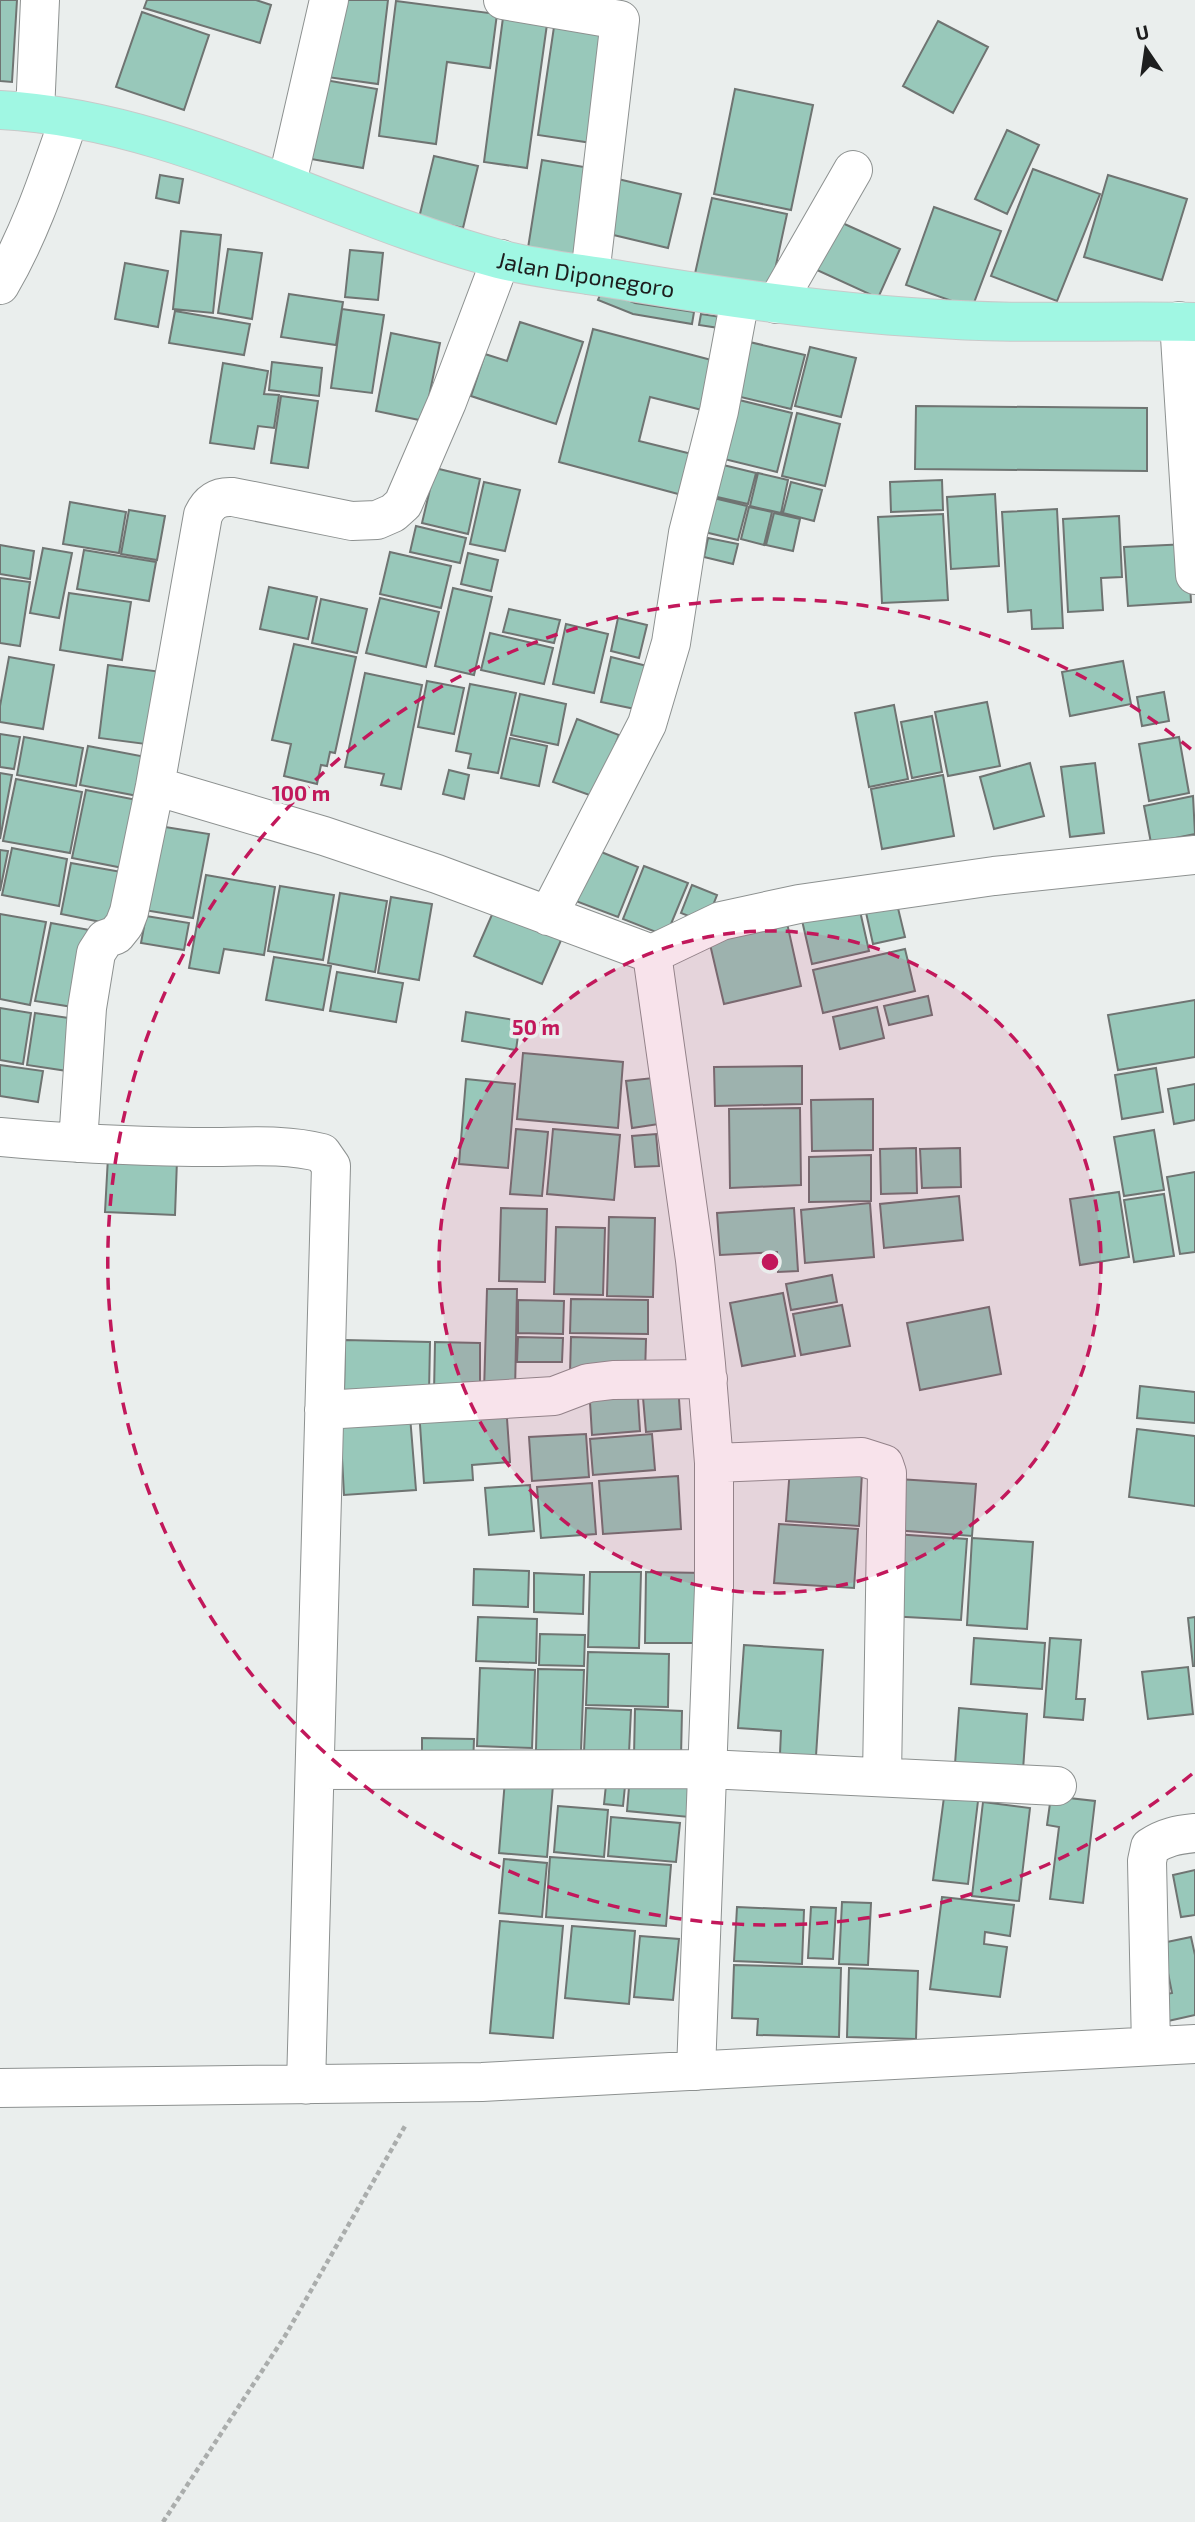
<svg xmlns="http://www.w3.org/2000/svg" width="1195" height="2522" viewBox="0 0 1195 2522" font-family="'Exo 2',sans-serif">
	<rect width="100%" height="100%" fill="#eaeeed"/>
	<path fill="#98c8ba" stroke="#6f7472" stroke-width="2" d="M0,0H17L12,82L0,81Z
		M147,0H256L271,5L260,43L144,8Z
		M337,0H388L378,84L327,77Z
		M396,1L497,14L490,68L447,62L436,144L379,136Z
		M504,10L548,17L527,168L484,162Z
		M142,12L209,35L184,110L116,87Z
		M555,20L609,27L592,143L538,135Z
		M938,21L988,47L953,113L903,86Z
		M325,80L377,89L363,168L311,159Z
		M735,89L813,105L791,210L714,194Z
		M1007,130L1039,145L1007,214L975,199Z
		M434,156L478,166L463,228L419,218Z
		M542,160L596,169L582,257L528,248Z
		M1033,169L1100,194L1057,301L991,276Z
		M160,175L183,179L179,203L156,198Z
		M1108,175L1187,199L1162,280L1084,257Z
		M618,179L681,194L668,248L605,233Z
		M712,198L787,214L770,293L694,278Z
		M934,207L1001,231L972,308L906,285Z
		M829,217L900,249L878,298L806,265Z
		M181,231L221,235L213,313L173,309Z
		M228,249L262,253L252,319L218,313Z
		M350,250L383,253L378,300L345,297Z
		M125,263L168,271L158,327L115,319Z
		M602,290L635,303L694,312L692,324L633,314L598,300Z
		M289,294L343,302L336,345L281,337Z
		M342,309L384,315L372,393L331,388Z
		M175,311L250,324L244,355L169,343Z
		M701,314L721,317L719,328L699,325Z
		M520,322L583,342L556,424L471,396L485,354L507,361Z
		M593,329L719,362L706,411L650,397L639,441L704,457L693,498L559,462Z
		M391,333L440,343L424,421L376,411Z
		M741,340L805,355L791,409L728,394Z
		M810,347L856,358L841,417L795,406Z
		M272,362L322,368L319,396L269,390Z
		M223,363L268,371L264,394L279,395L274,428L258,426L254,449L210,443Z
		M281,396L318,401L308,468L271,463Z
		M727,397L792,413L777,472L712,456Z
		M916,406L1147,408V471L915,469Z
		M797,413L840,424L825,486L782,476Z
		M711,462L756,473L748,504L704,494Z
		M435,468L480,479L468,534L422,523Z
		M758,473L788,480L781,513L750,506Z
		M942,480L943,510L891,512L890,482Z
		M484,482L520,490L505,551L470,544Z
		M791,482L822,490L814,521L783,513Z
		M995,494L999,566L951,569L947,497Z
		M705,496L747,506L738,540L696,530Z
		M70,502L126,512L119,553L63,544Z
		M749,507L772,512L764,545L741,539Z
		M1057,509L1063,628L1032,629L1031,610L1008,612L1002,512Z
		M129,510L165,516L157,560L121,554Z
		M774,513L800,519L793,551L766,545Z
		M943,514L948,600L882,603L878,517Z
		M1119,516L1122,577L1101,578L1103,610L1068,612L1063,519Z
		M416,526L466,538L460,563L410,552Z
		M708,538L738,544L733,564L704,557Z
		M1188,544L1191,602L1128,606L1124,547Z
		M0,545L34,551L30,579L0,574Z
		M43,548L72,553L59,618L30,613Z
		M84,550L156,562L149,601L77,589Z
		M390,552L451,566L441,608L380,594Z
		M468,553L498,560L491,591L461,584Z
		M0,578L30,582L20,646L0,643Z
		M269,587L317,597L308,639L260,629Z
		M453,588L492,597L474,675L435,666Z
		M69,593L131,602L122,660L60,650Z
		M380,598L439,612L426,667L366,653Z
		M321,599L367,609L357,653L312,643Z
		M509,609L560,620L554,643L503,632Z
		M618,618L647,625L639,658L611,651Z
		M566,624L608,634L594,693L553,684Z
		M490,633L553,648L544,684L481,670Z
		M294,644L356,657L335,753L330,752L327,766L321,765L317,784L284,776L291,744L272,740Z
		M9,657L54,665L43,729L0,722V706Z
		M611,657L651,667L640,710L601,702Z
		M1123,661L1131,704L1070,716L1062,672Z
		M108,665L162,672L153,745L99,738Z
		M365,673L422,685L401,789L381,785L384,774L345,767Z
		M427,681L464,688L454,734L418,727Z
		M470,684L516,693L498,773L468,768L471,754L456,751Z
		M1164,692L1169,721L1142,726L1137,697Z
		M520,694L566,704L558,745L511,735Z
		M987,702L1000,766L948,776L935,712Z
		M894,705L908,779L869,787L855,713Z
		M932,716L942,772L912,778L901,722Z
		M577,719L619,735L595,797L553,782Z
		M0,734L20,737L14,769L0,767Z
		M24,737L83,748L76,786L17,775Z
		M1179,737L1189,793L1149,801L1139,744Z
		M510,738L547,746L539,786L501,778Z
		M88,746L151,758L143,797L80,785Z
		M1030,763L1044,816L994,829L980,777Z
		M1095,763L1104,833L1070,837L1061,767Z
		M449,770L469,775L464,799L443,794Z
		M0,773L12,775L0,839Z
		M943,775L954,836L882,849L871,789Z
		M16,779L82,792L70,853L3,841Z
		M86,790L142,801L128,869L72,858Z
		M1193,796L1195,834L1151,843L1144,806Z
		M159,826L209,834L193,918L144,910Z
		M12,848L67,859L59,906L2,895Z
		M594,849L638,867L618,917L573,900Z
		M0,850L8,851L0,891Z
		M71,863L127,873L116,925L61,914Z
		M644,866L688,883L666,936L623,919Z
		M206,875L275,887L264,955L224,949L219,973L189,968Z
		M692,885L717,895L706,923L681,913Z
		M280,886L334,895L323,960L268,951Z
		M340,893L387,901L375,972L328,963Z
		M391,897L432,904L419,980L378,973Z
		M896,900L905,937L873,944L865,908Z
		M858,902L869,951L812,964L801,916Z
		M494,910L562,938L542,984L474,956Z
		M0,914L46,922L30,1005L0,999Z
		M146,916L189,923L184,950L141,943Z
		M51,923L95,931L79,1008L35,1001Z
		M787,923L801,986L724,1004L709,940Z
		M905,949L915,991L823,1013L813,970Z
		M274,957L331,966L323,1010L266,1000Z
		M337,972L403,983L396,1022L330,1011Z
		M928,996L932,1015L889,1025L884,1006Z
		M1195,1000V1057L1118,1070L1108,1015Z
		M877,1007L884,1038L840,1049L833,1017Z
		M0,1008L31,1013L23,1064L0,1060Z
		M466,1012L520,1021L516,1050L462,1041Z
		M35,1013L82,1020L74,1072L27,1065Z
		M523,1053L623,1062L618,1128L517,1119Z
		M0,1065L43,1071L38,1102L0,1096Z
		M802,1066V1104L715,1106L714,1067Z
		M1156,1068L1163,1112L1122,1119L1115,1075Z
		M653,1078L659,1124L632,1128L626,1081Z
		M466,1079L515,1084L508,1168L459,1164Z
		M1195,1084V1120L1174,1124L1168,1089Z
		M873,1099V1150L812,1151L811,1100Z
		M800,1108L801,1185L730,1188L729,1109Z
		M516,1129L548,1132L542,1196L510,1194Z
		M553,1129L620,1135L614,1200L547,1194Z
		M1154,1130L1164,1190L1124,1196L1114,1137Z
		M656,1134L659,1166L635,1167L632,1136Z
		M916,1148L917,1193L881,1194L880,1149Z
		M960,1148L961,1187L922,1188L920,1149Z
		M871,1155V1201L809,1202V1157Z
		M108,1157L177,1160L175,1215L105,1212Z
		M1195,1172V1252L1180,1254L1167,1177Z
		M1119,1192L1129,1257L1080,1265L1070,1199Z
		M1164,1194L1174,1256L1134,1262L1124,1200Z
		M959,1196L963,1240L884,1248L880,1204Z
		M870,1203L874,1257L805,1263L801,1210Z
		M501,1208L547,1209L545,1282L499,1281Z
		M794,1208L798,1271L778,1272L777,1252L720,1255L717,1213Z
		M609,1217L655,1218L653,1297L607,1296Z
		M556,1227L605,1228L603,1295L554,1294Z
		M832,1275L837,1302L791,1310L786,1284Z
		M487,1289H517L515,1393L484,1392Z
		M783,1293L795,1356L742,1366L730,1303Z
		M571,1299L648,1300V1334L570,1333Z
		M518,1300L564,1301L563,1334L518,1333Z
		M842,1305L850,1346L801,1355L793,1314Z
		M989,1307L1001,1374L920,1390L907,1323Z
		M518,1337L563,1338L562,1362H517Z
		M571,1337L646,1339L645,1375L570,1373Z
		M345,1340L430,1342L429,1394L344,1392Z
		M435,1342L480,1343V1394L434,1393Z
		M637,1383L640,1431L592,1435L589,1386Z
		M678,1384L681,1429L646,1432L642,1386Z
		M1140,1386L1195,1392V1423L1137,1418Z
		M506,1404L510,1462L472,1465L473,1480L424,1483L419,1410Z
		M410,1416L416,1490L344,1495L340,1421Z
		M1137,1429L1195,1436V1506L1129,1497Z
		M586,1434L589,1477L532,1481L529,1437Z
		M652,1434L655,1470L593,1475L590,1439Z
		M790,1468L862,1473L859,1526L786,1521Z
		M678,1476L681,1529L603,1534L599,1481Z
		M898,1479L976,1484L972,1536L894,1530Z
		M592,1483L596,1534L541,1538L537,1487Z
		M530,1485L534,1531L489,1535L485,1488Z
		M779,1524L858,1529L854,1588L774,1583Z
		M894,1534L967,1539L961,1620L888,1616Z
		M972,1538L1033,1542L1027,1629L967,1625Z
		M474,1569L529,1571L528,1607L473,1605Z
		M590,1572H641L639,1648L588,1647Z
		M646,1572L705,1573L704,1643H645Z
		M534,1573L584,1575L583,1614L534,1612Z
		M478,1617L537,1619L536,1663L476,1661Z
		M1195,1617V1666H1193L1188,1618Z
		M540,1634L585,1635L584,1666L539,1665Z
		M974,1638L1045,1643L1042,1689L971,1684Z
		M1050,1638L1081,1640L1076,1699H1085L1083,1720L1044,1717Z
		M744,1645L823,1650L816,1756L780,1754L781,1731L738,1728Z
		M588,1652L669,1654L668,1707L586,1705Z
		M1188,1667L1193,1714L1148,1719L1142,1672Z
		M480,1668L535,1670L532,1748L477,1746Z
		M538,1669L584,1670L581,1751L536,1750Z
		M586,1708L631,1710L629,1753L584,1752Z
		M959,1708L1027,1714L1023,1770L955,1764Z
		M635,1709L682,1711L681,1757L634,1756Z
		M422,1738L474,1739L473,1766L422,1764Z
		M607,1775L626,1776L623,1806L604,1804Z
		M630,1775L692,1781L689,1817L627,1811Z
		M505,1780L553,1785L547,1857L499,1853Z
		M1051,1796L1095,1801L1083,1903L1050,1899L1059,1827L1047,1825Z
		M944,1797L978,1801L968,1884L933,1880Z
		M983,1802L1030,1808L1019,1901L972,1896Z
		M558,1806L608,1810L604,1857L554,1852Z
		M611,1817L680,1823L676,1862L608,1856Z
		M550,1857L671,1865L666,1926L546,1917Z
		M504,1859L547,1863L542,1917L499,1913Z
		M1195,1870V1915L1181,1917L1173,1875Z
		M942,1897L1014,1905L1010,1936L985,1932L984,1944L1007,1947L1000,1997L930,1989Z
		M842,1902L871,1903L868,1965L839,1964Z
		M737,1907L804,1910L802,1964L734,1961Z
		M811,1907L836,1908L833,1959L808,1958Z
		M500,1921L563,1926L553,2038L490,2033Z
		M572,1926L635,1931L629,2004L565,1998Z
		M640,1936L679,1939L673,2000L634,1997Z
		M1191,1937L1195,1955V2015L1168,2021L1163,1995L1172,1993L1162,1943Z
		M734,1965L841,1968L839,2037L757,2035L758,2019L732,2018Z
		M849,1968L918,1971L916,2039L847,2037Z"/>
	<g fill="none" stroke-linecap="round" stroke-linejoin="round">
		<g stroke="#8d9190" stroke-width="40">
			<path id="minor" d="M503,0L620,20L590,275
				M35,112L40,0
				M287,183L329,0
				M0,285C31,232 49,176 69,119
				M776,304L853,170
				M1179,321L1195,575
				M155,786L324,836L437,874L652,954L721,921L799,904L994,876L1195,855
				M548,916L647,724L671,643L688,533L719,411L740,299
				M652,954L695,1260L706,1364L714,1463V1587L696,2071
				M0,1137C64,1143 129,1146 193,1147C236,1148 280,1142 322,1153L331,1166L306,2085
				M78,1143L87,1008L96,953L105,939L116,935L124,925L129,912L155,786L203,515C209,502 218,496 233,497L352,521L377,520L393,513L403,504L447,402L501,259
				M324,1410L554,1396L588,1383L613,1380L708,1379
				M714,1463L862,1457L884,1464L887,1473L882,1777
				M315,1770L708,1769L1057,1786
				M1151,2046L1147,1861L1150,1847C1165,1837 1177,1835 1195,1833
				M0,2088L482,2082L1195,2044"/>
		</g>
		<g stroke="#c9c9c9" stroke-width="40">
			<g id="major">
				<path id="s1" d="M0,110C176,119 331,215 499,259C542,270 588,274 632,282C729,298 826,312 925,318C1015,325 1105,320 1195,322"/>
			</g>
		</g>
		<path stroke="#aaadac" stroke-width="4.5" stroke-dasharray="5 3.5" stroke-linecap="butt" d="M163,2522L285,2336L405,2126"/>
		<use href="#minor" stroke="#fff" stroke-width="38"/>
		<use href="#major" stroke="#a0f7e3" stroke-width="38"/>
	</g>
	<circle cx="770" cy="1262" r="331" fill="#c2185b" fill-opacity=".12"/>
	<g fill="none" stroke="#c2185b" stroke-width="3.5" stroke-dasharray="12 9">
		<circle cx="770" cy="1262" r="331"/>
		<path d="M1192 1774A663 663 0 1 1 1192 750"/>
	</g>
	<g text-anchor="middle" dominant-baseline="central" stroke-width="7" stroke-linejoin="round" paint-order="stroke">
		<g font-size="23" fill="#1d1e1e" stroke="#eaeeed">
			<text stroke="none"><textPath href="#s1" startOffset="611">Jalan Diponegoro</textPath></text>
		</g>
	</g>
	<circle cx="770" cy="1262" r="10" fill="#c2185b" stroke="#eaeeed" stroke-width="3.5"/>
	<g font-size="21" text-anchor="middle" font-weight="bold" fill="#c2185b" stroke="#eaeeed" stroke-width="7" stroke-linejoin="round" paint-order="stroke">
		<text x="301" y="801">100 m</text>
		<text x="536" y="1035">50 m</text>
	</g>
	<g transform="translate(1146 49) rotate(347)" stroke="#eaeeed" stroke-width="5" paint-order="stroke">
	<path d="M0-5L12 26L0 18L-12 26Z" fill="#1d1e1e"/>
	<text y="-10" font-size="19" font-weight="bold" text-anchor="middle" fill="#1d1e1e">U</text>
	</g>
</svg>
